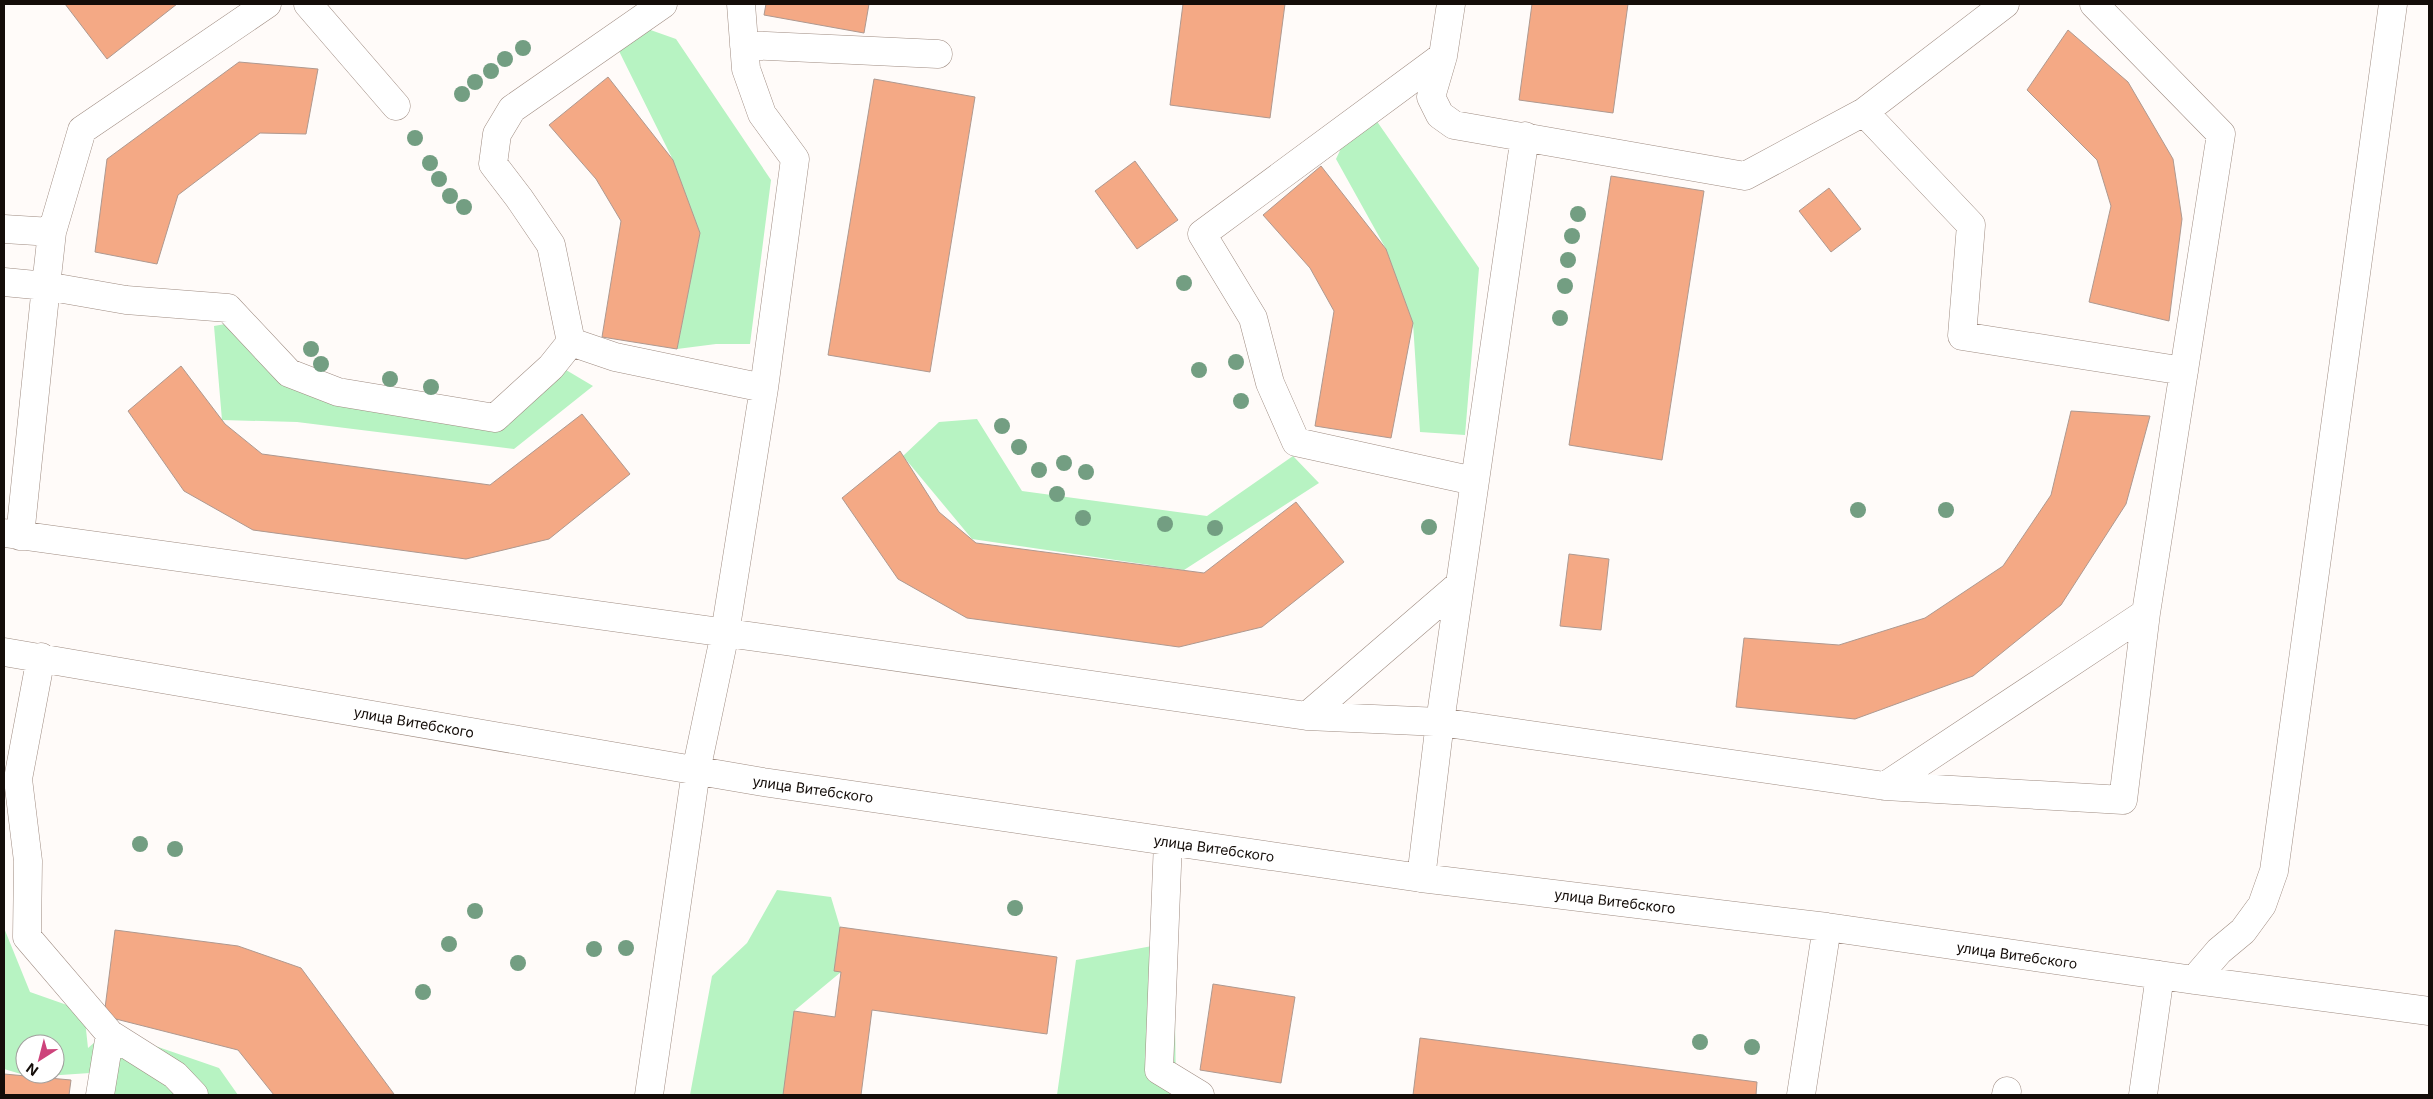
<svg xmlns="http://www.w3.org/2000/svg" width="2433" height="1099" viewBox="0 0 2433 1099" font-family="Inter,sans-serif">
	<rect width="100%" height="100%" fill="#fffbf9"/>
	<path fill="#b7f3c2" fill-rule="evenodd" d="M642,27L676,39L771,180L750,344H716L677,349L700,233L673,160L616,45Z
		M1376,120L1479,268L1465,435L1420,432L1413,323L1386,249L1336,159L1344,142Z
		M237,322L294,389L487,423L561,367L593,386L514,449L297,422L222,420L214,326Z
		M977,419L1022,491L1207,516L1293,456L1319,483L1184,570L972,539L903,456L939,422Z
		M777,890L831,897L840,927L841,972L794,1011L790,1095H690L712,976L747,943Z
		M4,928L30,992L84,1011L88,1048L109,1030L219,1068L238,1095H92L90,1073L31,1077L4,1069ZM25,1044H55V1074H25Z
		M1174,942L1176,1095H1057L1076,960Z"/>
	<path fill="#f4a985" stroke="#ae9990" d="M65,4H177L107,59Z
		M766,4H869L864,33L764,15Z
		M1183,4H1285L1270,118L1170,105Z
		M1532,4H1628L1613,113L1519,100Z
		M2068,30L2128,82L2173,159L2182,219L2169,321L2089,302L2111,206L2097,160L2027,90Z
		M239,62L318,69L306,134L260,133L178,195L157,264L95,252L107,159Z
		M608,77L673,160L700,233L677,349L602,337L621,221L596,179L549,125Z
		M874,79L975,97L930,372L828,355Z
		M1135,161L1178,220L1137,249L1095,191Z
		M1321,166L1386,249L1413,323L1391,438L1315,426L1334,311L1310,268L1263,215Z
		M1611,176L1704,191L1662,460L1569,445Z
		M1829,188L1861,229L1831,252L1799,211Z
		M181,366L225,424L262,454L490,485L582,414L630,474L549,539L466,559L253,530L184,491L128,411Z
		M2071,411L2150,416L2126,504L2061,605L1973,676L1855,719L1736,707L1744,638L1839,645L1925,618L2003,566L2051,495Z
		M900,451L939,512L976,543L1204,573L1296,502L1344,562L1262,627L1179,647L967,618L898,579L842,498Z
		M1569,554L1609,559L1601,630L1560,626Z
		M840,927L1057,957L1047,1034L872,1010L861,1095H783L794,1011L835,1017L841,972L834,971Z
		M115,930L238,946L301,968L394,1094L274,1095L238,1050L104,1016Z
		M1213,984L1295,997L1281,1083L1200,1070Z
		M1420,1038L1757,1082L1756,1095H1413Z
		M4,1074L71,1080L69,1095H4Z"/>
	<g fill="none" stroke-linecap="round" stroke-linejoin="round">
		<g stroke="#9f8c82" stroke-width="29">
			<path id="minor" d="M267,4L82,130L52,232L46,286L126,300L228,308L289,373L338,392L495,418L551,367L571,342
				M308,4L396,106
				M663,4L512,109L497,134L493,164L519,198L551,245L571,342L615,357L764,388
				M1451,4L1443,56L1431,97L1440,115L1454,125L1745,176L1864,112
				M2005,4L1864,112L1971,225L1962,336L2184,371
				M744,45L938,54
				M1443,56L1202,234L1253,318L1270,383L1296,442L1474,481
				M4,229L52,232
				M4,282L46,286L20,536
				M4,533L785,641L1307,716L1440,722L1525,136
				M4,652L763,782L1421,878L1827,927L2194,980L2429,1011
				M41,657L18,779L28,861L27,937L110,1034L100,1095
				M1307,716L1459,585
				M1885,786L2123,800L2146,613
				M1168,841L1159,1070L1200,1095
				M1421,878L1440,722L1885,786L2146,613L2221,134L2094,4
				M2194,980L2219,951L2243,931L2262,905L2274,871L2393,4
				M110,1034L175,1075L194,1095
				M649,1095L696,771L725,633L764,388L795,159L762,114L746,69L741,4
				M1801,1095L1827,927
				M2006,1095L2007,1091
				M2143,1095L2160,975"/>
		</g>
		<use href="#minor" stroke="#fff" stroke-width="28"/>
	</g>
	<g fill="#739e82">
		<circle cx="523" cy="48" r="8"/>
		<circle cx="505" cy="59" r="8"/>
		<circle cx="491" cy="71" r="8"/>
		<circle cx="475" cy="82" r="8"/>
		<circle cx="462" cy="94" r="8"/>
		<circle cx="415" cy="138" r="8"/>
		<circle cx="430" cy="163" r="8"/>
		<circle cx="439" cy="179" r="8"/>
		<circle cx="450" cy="196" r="8"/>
		<circle cx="464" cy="207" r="8"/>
		<circle cx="1578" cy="214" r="8"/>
		<circle cx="1572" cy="236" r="8"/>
		<circle cx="1568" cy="260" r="8"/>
		<circle cx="1184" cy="283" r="8"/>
		<circle cx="1565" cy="286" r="8"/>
		<circle cx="1560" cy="318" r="8"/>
		<circle cx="311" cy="349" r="8"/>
		<circle cx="1236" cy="362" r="8"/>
		<circle cx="321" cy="364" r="8"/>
		<circle cx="1199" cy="370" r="8"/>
		<circle cx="390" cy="379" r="8"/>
		<circle cx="431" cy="387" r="8"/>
		<circle cx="1241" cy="401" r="8"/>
		<circle cx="1002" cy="426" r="8"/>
		<circle cx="1019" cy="447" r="8"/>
		<circle cx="1064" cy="463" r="8"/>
		<circle cx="1039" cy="470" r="8"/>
		<circle cx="1086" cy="472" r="8"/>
		<circle cx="1057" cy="494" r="8"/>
		<circle cx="1858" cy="510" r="8"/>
		<circle cx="1946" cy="510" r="8"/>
		<circle cx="1083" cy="518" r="8"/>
		<circle cx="1165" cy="524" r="8"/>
		<circle cx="1429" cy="527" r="8"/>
		<circle cx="1215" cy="528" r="8"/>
		<circle cx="140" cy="844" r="8"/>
		<circle cx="175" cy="849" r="8"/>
		<circle cx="1015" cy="908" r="8"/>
		<circle cx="475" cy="911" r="8"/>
		<circle cx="449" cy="944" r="8"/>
		<circle cx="626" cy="948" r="8"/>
		<circle cx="594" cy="949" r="8"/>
		<circle cx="518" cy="963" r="8"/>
		<circle cx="423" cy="992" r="8"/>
		<circle cx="1700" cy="1042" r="8"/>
		<circle cx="1752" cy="1047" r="8"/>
	</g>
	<g text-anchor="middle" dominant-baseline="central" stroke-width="4" stroke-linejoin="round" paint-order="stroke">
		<g font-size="14" fill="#140d09" stroke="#fff">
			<text transform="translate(414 722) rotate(10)">улица Витебского</text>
			<text transform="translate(813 789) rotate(8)">улица Витебского</text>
			<text transform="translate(1214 848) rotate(8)">улица Витебского</text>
			<text transform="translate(1615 901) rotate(7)">улица Витебского</text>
			<text transform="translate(2017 955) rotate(8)">улица Витебского</text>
		</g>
	</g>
	<rect width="2433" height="1099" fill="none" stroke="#140d09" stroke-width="10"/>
	<g transform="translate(40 1059) rotate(216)"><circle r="24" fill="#ffffff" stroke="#a19e9d"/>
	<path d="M0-4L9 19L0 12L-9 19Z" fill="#cd437b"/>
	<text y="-8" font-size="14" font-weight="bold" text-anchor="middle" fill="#140d09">N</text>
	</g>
</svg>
